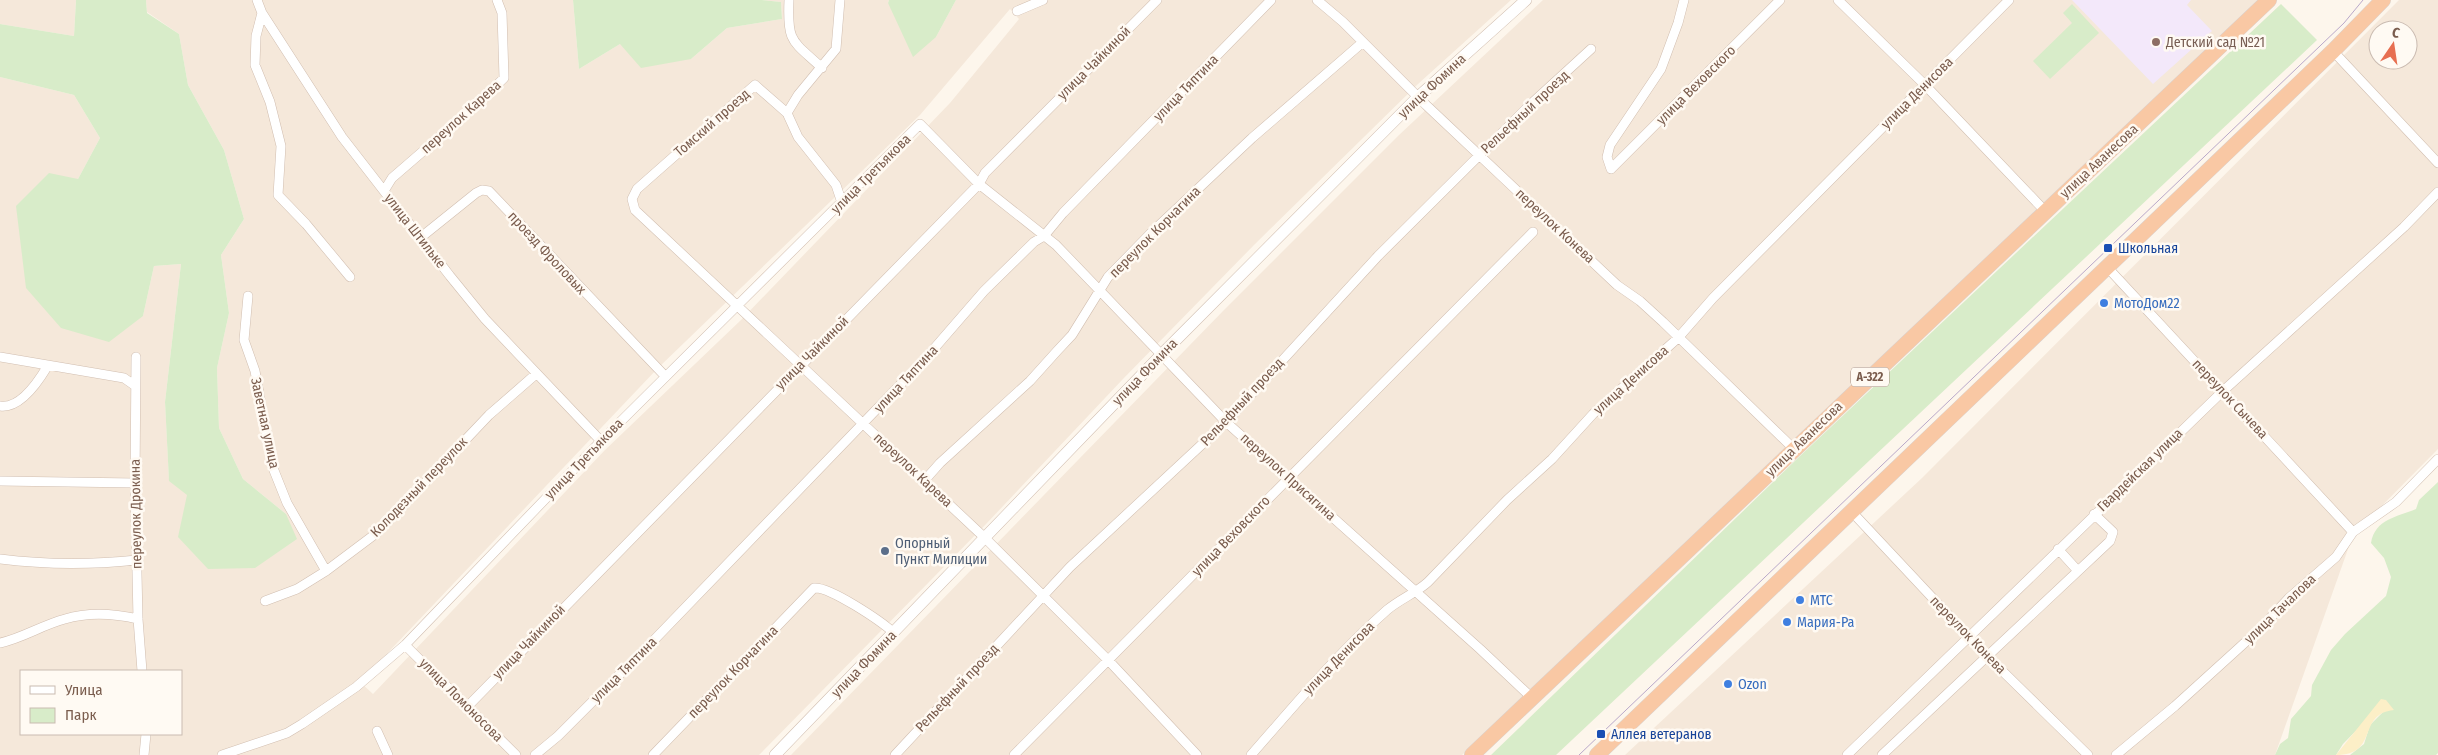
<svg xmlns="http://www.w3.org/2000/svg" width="2438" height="755" viewBox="0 0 2438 755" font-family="'Fira Sans Condensed',sans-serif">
	<rect width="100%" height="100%" fill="#fdf6ec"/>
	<path fill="#f5e8da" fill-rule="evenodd" d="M0,0H76L74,36L0,24Z
		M146,0H573L579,69L620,44L691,59L727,28L782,19L781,2L762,0H889L888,3L936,37L956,0H1511L1418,84L1254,245L1123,379L987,523L759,755H0V77L74,95L100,138L78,179L143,316L154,266L181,264L165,402L169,480L286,514L243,479L219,428L217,368L229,313L221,255L244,219L224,150L188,85L179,34L147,12ZM1010,9L1019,19L950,103L741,320L605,450L373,694L360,682L657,369L920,115ZM21,671H181V734H21Z
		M1543,0H2260L1462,755H791L1223,311L1399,135Z
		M2399,0H2438V449L2353,535L2275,755H1625L1922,478ZM2378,30H2408V60H2378Z"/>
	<path fill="#f3e8fa" d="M2072,0H2191L2187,5L2212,31L2153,84Z"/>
	<path fill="#d8ecc9" d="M76,0H146L147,13L179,34L188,85L224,150L244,219L221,255L229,313L217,368L219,428L243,479L286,514L297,539L255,568L208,569L178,537L187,495L169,481L165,402L181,264L154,266L143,316L109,342L61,328L26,288L16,206L49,173L78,179L100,138L74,95L0,77V24L74,36Z
		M573,0H762L781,2L782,19L727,28L691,59L641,68L620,44L579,69Z
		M889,0H956L936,37L913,57L888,3Z
		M2072,4L2099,33L2050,79L2033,61L2072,23L2063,13Z
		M2281,4L2317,40L1556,755H1491L1800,456Z
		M2438,482V753L2436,755H2350L2364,744L2370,725L2384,711L2386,700L2343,744L2336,755H2275L2280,744L2288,738L2291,719L2311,696L2312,685L2331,650L2345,634L2386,596L2391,577L2384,558L2371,543C2375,519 2397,517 2416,509L2419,500Z"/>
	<path fill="#fcefc7" d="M2381,699L2386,700L2394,710C2356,714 2380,755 2336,755Z"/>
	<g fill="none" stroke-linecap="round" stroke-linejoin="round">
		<g stroke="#d1beb0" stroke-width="10">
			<path id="minor" d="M257,0L262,13L342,137L450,276L485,319L601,441
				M789,0C787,43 792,40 822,68
				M1317,0L1343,22L1426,105L1617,285L1640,301L1663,322L1794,449
				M1684,0L1678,23L1661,69L1610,145L1607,157L1611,169L1780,0
				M1838,0L1925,85L2045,211
				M1017,11L1043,0
				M262,13L256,36L255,65L270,102L281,146L278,195L306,224L350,277
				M2333,51L2438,163
				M787,113L798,95L836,49L840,0
				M384,191L392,178L473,108L504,78L502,13L497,0
				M842,203L836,185L798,137L787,113L755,85L637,189L632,199L635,210L985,538L1109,661L1197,755
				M420,238L476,193L482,190L489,191L665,376
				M2107,267L2353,532
				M248,296L244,340L255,371L273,468L287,503L326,571
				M0,357L124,378L134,385
				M136,357L135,483L138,619L142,671
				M0,406C20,409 38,382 47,367
				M0,481L135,483
				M924,481L940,463L1030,381L1057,351L1072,335L1108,277L1151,233L1252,138L1363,42
				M1852,512L1986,655L2088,755
				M2058,549L2078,571
				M0,559C47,565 90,565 137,560
				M265,601L297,589L326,571L378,532L489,415L536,374
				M0,643C23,638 42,625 65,619C88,612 116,614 138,619
				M405,645L516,755
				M468,706L979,184L985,173L1157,0
				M377,731L388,755
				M144,755L146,734
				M222,755L287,733L302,724L356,687L405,645L601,441L920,124L979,184L1056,245L1226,422L1480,649L1532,698
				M535,755L558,736L655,639L925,359L984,291L1034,242L1044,236L1063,213L1271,0
				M653,755L814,588C829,586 881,621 894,633
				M895,755L1070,567L1226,422L1378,256L1532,103L1591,49
				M1014,755L1533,232
				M1251,755C1295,705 1337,654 1387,610C1400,599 1416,593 1428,582L1507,500L1552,459L1593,414L1678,338L1713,298L2009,0
				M1847,755L2223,391L2404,227L2438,192
				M1882,755L2110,541L2113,532L2094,514
				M2116,755L2175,706L2261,628L2289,598L2336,557L2353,532L2396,502L2438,459"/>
		</g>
		<g stroke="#d1beb0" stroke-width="12">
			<path id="tertiary" d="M775,755L1161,355L1418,97L1526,0"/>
		</g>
		<g stroke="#dad1cd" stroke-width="16">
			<path id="trunk" d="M1472,755L2269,0
				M1597,755L2333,51L2383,0"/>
		</g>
		<use href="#minor" stroke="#fff" stroke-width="9"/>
		<use href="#tertiary" stroke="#fff" stroke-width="11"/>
		<use href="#trunk" stroke="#f9c8a4" stroke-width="15"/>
		<path stroke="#b9a8c9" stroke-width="1" d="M1579,755L2344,23L2363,0"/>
	</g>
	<circle fill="#8d6e63" stroke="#fffaf3" stroke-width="2" cx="2156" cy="42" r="5"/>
	<g fill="#1a4fb4" stroke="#fffaf3" stroke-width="2">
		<rect x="2103" y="243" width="10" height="10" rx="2.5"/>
		<rect x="1596" y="729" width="10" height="10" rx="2.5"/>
	</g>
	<g fill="#3f7fe0" stroke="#fffaf3" stroke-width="2">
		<circle cx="2104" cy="303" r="5"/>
		<circle cx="1800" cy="600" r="5"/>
		<circle cx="1787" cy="622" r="5"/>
		<circle cx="1728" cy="684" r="5"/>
	</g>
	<circle fill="#5c6f8a" stroke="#fffaf3" stroke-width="2" cx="885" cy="551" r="5"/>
	<g text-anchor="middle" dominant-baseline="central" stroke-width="5" stroke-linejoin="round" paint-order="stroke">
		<rect fill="#fffaf3" stroke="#a28b7f" stroke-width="1" x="1851" y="367.5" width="38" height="19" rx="4"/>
		<g font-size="12" font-weight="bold" fill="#7a5c4d">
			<text x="1870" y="377">А-322</text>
		</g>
		<g font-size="14" fill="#785e54" stroke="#fffaf3" text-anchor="start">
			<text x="2166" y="42">Детский сад №21</text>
		</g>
		<g font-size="14" fill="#7a5c4d" stroke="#fffaf3">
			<text transform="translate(1094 63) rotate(-45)">улица Чайкиной</text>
			<text transform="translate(1696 85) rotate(-45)">улица Веховского</text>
			<text transform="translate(1432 86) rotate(-43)">улица Фомина</text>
			<text transform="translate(1186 88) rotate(-46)">улица Тяптина</text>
			<text transform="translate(1917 93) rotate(-45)">улица Денисова</text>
			<text transform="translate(1525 112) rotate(-43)">Рельефный проезд</text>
			<text transform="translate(461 117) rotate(-42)">переулок Карева</text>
			<text transform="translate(712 123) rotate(-41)">Томский проезд</text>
			<text transform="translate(2099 161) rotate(-43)">улица Аванесова</text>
			<text transform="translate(871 174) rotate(-45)">улица Третьякова</text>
			<text transform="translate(1555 226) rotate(43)">переулок Конева</text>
			<text transform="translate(415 231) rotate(52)">улица Штильке</text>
			<text transform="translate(1155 232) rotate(-45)">переулок Корчагина</text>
			<text transform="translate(547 253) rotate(47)">проезд Фроловых</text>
			<text transform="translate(812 353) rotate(-45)">улица Чайкиной</text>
			<text transform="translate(1145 372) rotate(-46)">улица Фомина</text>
			<text transform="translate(906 379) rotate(-47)">улица Тяптина</text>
			<text transform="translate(1631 380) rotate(-42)">улица Денисова</text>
			<text transform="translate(2230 399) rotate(47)">переулок Сычева</text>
			<text transform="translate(1242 402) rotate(-47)">Рельефный проезд</text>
			<text transform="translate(265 423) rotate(78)">Заветная улица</text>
			<text transform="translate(1804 439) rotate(-44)">улица Аванесова</text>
			<text transform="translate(584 459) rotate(-46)">улица Третьякова</text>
			<text transform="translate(913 470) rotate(43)">переулок Карева</text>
			<text transform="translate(2140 470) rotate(-44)">Гвардейская улица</text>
			<text transform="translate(1288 477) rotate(42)">переулок Присягина</text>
			<text transform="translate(419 487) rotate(-46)">Колодезный переулок</text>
			<text transform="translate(136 514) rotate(-91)">переулок Дрокина</text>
			<text transform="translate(1231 536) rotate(-46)">улица Веховского</text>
			<text transform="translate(2280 609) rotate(-44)">улица Тачалова</text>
			<text transform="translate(1968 635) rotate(46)">переулок Конева</text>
			<text transform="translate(529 642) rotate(-46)">улица Чайкиной</text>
			<text transform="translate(1339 658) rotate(-46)">улица Денисова</text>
			<text transform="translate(864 664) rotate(-46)">улица Фомина</text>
			<text transform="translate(624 670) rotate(-45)">улица Тяптина</text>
			<text transform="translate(733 672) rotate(-46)">переулок Корчагина</text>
			<text transform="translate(957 688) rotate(-47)">Рельефный проезд</text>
			<text transform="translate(461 700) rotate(45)">улица Ломоносова</text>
		</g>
		<g font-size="14" fill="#164399" stroke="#fffaf3" text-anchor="start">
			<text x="2118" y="248">Школьная</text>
			<text x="1611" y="734">Аллея ветеранов</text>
		</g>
		<g font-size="14" fill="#366cbe" stroke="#fffaf3" text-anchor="start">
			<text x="2114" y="303">МотоДом22</text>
			<text x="1810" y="600">МТС</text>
			<text x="1797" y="622">Мария-Ра</text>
			<text x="1738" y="684">Ozon</text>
		</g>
		<g font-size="14" fill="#4e5e75" stroke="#fffaf3" text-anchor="start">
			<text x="895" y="543">Опорный<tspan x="895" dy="16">Пункт Милиции</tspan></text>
		</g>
	</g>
	<rect x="20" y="670" width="162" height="65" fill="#fffaf3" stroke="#cabbb1"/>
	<rect x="30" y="686" width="25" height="8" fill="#ffffff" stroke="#cabbb1"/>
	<text x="65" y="695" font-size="15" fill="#7a5c4d">Улица</text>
	<rect x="30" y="708" width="25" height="15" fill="#d8ecc9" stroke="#cabbb1"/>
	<text x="65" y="720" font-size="15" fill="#7a5c4d">Парк</text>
	<g transform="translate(2393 45) rotate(13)"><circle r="24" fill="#fffaf3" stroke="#cabbb1"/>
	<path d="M0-4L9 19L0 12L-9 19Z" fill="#e76f51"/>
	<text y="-8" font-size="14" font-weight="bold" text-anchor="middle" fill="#7a5c4d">С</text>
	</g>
</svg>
